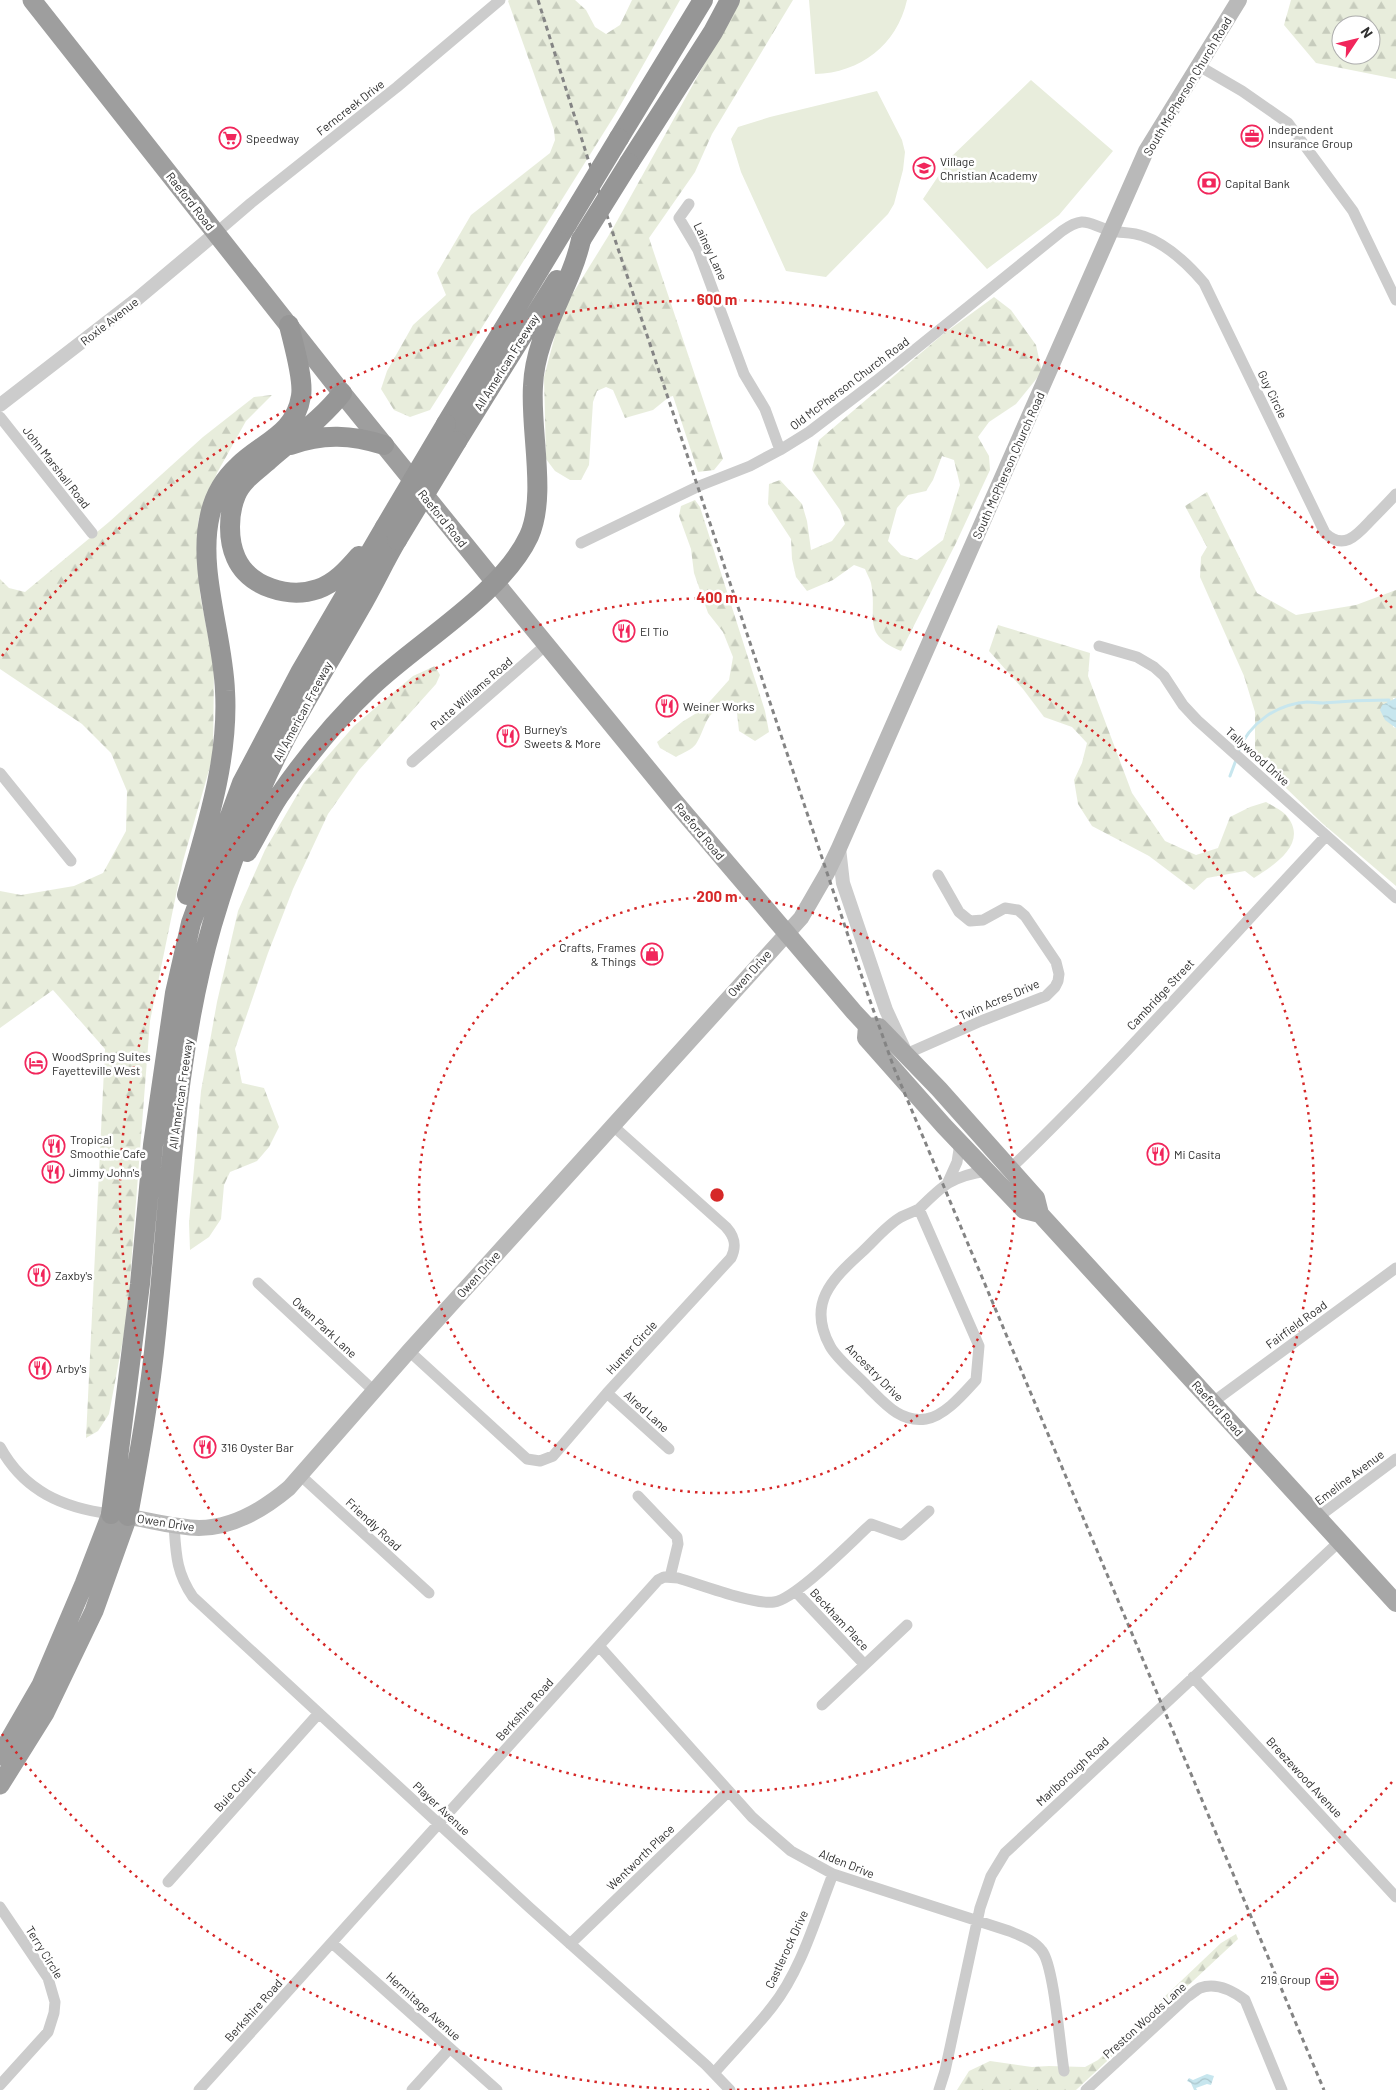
<svg xmlns="http://www.w3.org/2000/svg" width="1396" height="2090" viewBox="0 0 1396 2090" font-family="Barlow,sans-serif">
	<defs>
		<pattern id="forest-firs" width="22" height="20" patternUnits="userSpaceOnUse" patternTransform="scale(1.25)"><rect width="22" height="20" fill="#e8eddc"/><path d="M5 1l3.5 6h-7zM16 11l3.5 6h-7z" fill="#c7ccbd"/></pattern>
		<pattern id="water-waves" width="16" height="10" patternUnits="userSpaceOnUse" patternTransform="scale(1.25)"><rect width="16" height="10" fill="#c7e6ee"/><path d="M0 5q4-4 8 0t8 0" fill="none" stroke="#abc6cc"/></pattern>
	</defs>
	<rect width="100%" height="100%" fill="#fff"/>
	<path fill="url(#forest-firs)" fill-rule="evenodd" d="M509,0H575L586,10L595,27L606,34L620,25L632,0H680L616,113L446,385L430,410L410,417L394,410L381,389L387,371L413,325L446,295L437,273L471,215L550,153L555,140L554,130L508,1Z
		M740,0H793L712,134L695,172L649,238L723,459L714,470L698,472L673,396L669,397L653,410L625,418L613,390L606,387L597,391L593,402L589,465L581,480H570L555,471L546,459L544,377L557,328L570,298L612,230Z
		M1291,0H1396V79L1316,63L1284,25ZM1341,25H1371V55H1341Z
		M994,297L1011,310L1036,345L1042,372L1016,404L989,422L978,437L989,456L990,470L956,543L901,651C860,634 878,616 871,583C870,579 867,574 865,569L854,565L833,580L807,591L796,577L792,559L791,539L768,504L769,484L780,480L802,504L807,521L811,550L832,541L845,524L840,510L812,470L819,440L942,335ZM942,456L954,460L960,485L943,540L917,560L901,555L888,541L897,508L908,495L926,491L933,480Z
		M272,395L246,421L217,473L198,521L200,594L214,667L213,756L183,861L150,1021L127,1318L109,1414L98,1431L86,1438L105,1049L53,990L0,1028V891L21,895L74,886L103,873L126,831L127,791L111,753L82,724L0,669V579L9,588L25,592L109,522L203,437L254,397Z
		M1207,492L1257,593L1296,615L1356,605L1396,590V698H1393V727L1396,728V886L1322,823L1255,758V712L1244,676L1200,577L1201,557L1207,547L1185,506Z
		M695,500L700,507L765,711L769,732L755,741L739,731L737,713L732,707C704,708 708,725 696,744C692,750 682,753 676,757L660,748L657,742L682,722L703,709L729,680L733,657L723,632L708,613L694,573L691,549L679,516L681,506Z
		M998,625L1090,653L1088,676L1132,793L1165,841L1196,855L1218,848L1230,817L1250,807L1266,802C1273,806 1281,810 1286,815C1310,843 1274,865 1254,878L1245,871L1207,878L1194,890L1149,856L1092,826L1078,804L1074,780L1082,763L1087,743L1072,727L1044,717L1023,689L989,651Z
		M435,666L440,675L436,684L359,770L328,814L293,889L268,953L235,1049L242,1083L264,1088L279,1127L269,1147L257,1161L230,1172L224,1185L221,1219L209,1237L190,1250L189,1223L201,1091L217,1002L238,911L265,850L304,783L354,726L413,676Z
		M1236,1934L1238,1939L1076,2090H957L969,2071L990,2061L1032,2067L1049,2066L1085,2067L1098,2060L1221,1943Z"/>
	<path fill="#e8eddc" d="M809,0H907C897,45 860,73 815,74Z
		M1031,80L1113,151L1059,215L987,269L923,199L951,157Z
		M877,91L902,140L905,152L903,170L894,204L888,214L826,277L786,271L741,172L731,139L738,127L770,117Z"/>
	<path fill="url(#water-waves)" d="M1396,698V728L1385,720L1380,710L1382,705Z
		M1207,2074L1214,2076L1211,2085L1207,2084L1196,2088L1197,2090H1194L1191,2083L1187,2081L1189,2078L1193,2080Z"/>
	<g fill="none" stroke-linecap="round" stroke-linejoin="round">
		<path stroke="#c7e6ee" stroke-width="3" d="M1238,752C1249,723 1277,704 1307,702C1312,702 1318,703 1323,703C1345,701 1367,700 1389,700V704
			M1230,776L1236,760"/>
		<path stroke="#ccc" stroke-width="11" d="M1199,66L1242,91L1288,123L1353,211L1396,300
			M689,204L679,218L698,250L744,374L765,409L780,450
			M216,233L251,203L397,87L500,0
			M0,417L92,533
			M581,543L699,486L750,466L780,450L809,432L876,381L1062,231C1086,214 1088,225 1112,231C1122,233 1133,232 1143,236C1167,244 1187,263 1204,283L1325,533C1344,551 1357,535 1371,520C1379,512 1388,503 1396,494
			M1099,646L1137,657L1154,667L1164,676L1183,705L1197,720L1396,898
			M412,762L547,644
			M0,773L71,861
			M906,1054L981,1021L1046,996L1055,987L1058,981L1059,974L1056,962L1025,916L1018,910L1005,908L983,920L970,921L959,912L938,875
			M1011,1168C1121,1062 1222,947 1326,836
			M948,1182L957,1162L960,1143
			M919,1209L979,1346L976,1380C964,1393 945,1416 926,1419C901,1423 885,1404 869,1388C859,1377 836,1358 830,1346C807,1304 831,1280 862,1252C874,1241 887,1225 901,1217C907,1214 913,1212 919,1209Z
			M919,1209C943,1185 952,1176 987,1171
			M258,1283L374,1391
			M409,1351L527,1459L540,1461L553,1456L607,1393L731,1258C737,1246 735,1237 726,1227L612,1125
			M607,1393L669,1449
			M1213,1402L1396,1268
			M0,1447C24,1491 63,1508 111,1514
			M300,1475L429,1593
			M638,1496L677,1537L678,1544L670,1577
			M1318,1517L1396,1459
			M174,1525C176,1554 176,1572 193,1597L530,1908L706,2065L730,2090
			M796,1592L864,1664
			M599,1646L752,1817L791,1851L833,1874L1009,1931C1021,1936 1034,1940 1042,1951C1054,1966 1060,2047 1064,2071
			M1193,1677L1396,1897
			M822,1705L907,1625
			M168,1882L319,1713
			M0,1907L48,1978L55,2002L54,2013L48,2032L0,2085
			M332,1943L497,2090
			M570,1944L729,1791
			M714,2073C733,2051 754,2030 772,2007C801,1971 816,1917 833,1874
			M199,2090L658,1580L664,1577L678,1578C699,1584 754,1605 774,1602C796,1599 852,1541 871,1524L902,1535L929,1511
			M412,2090L450,2048
			M939,2090L945,2071L980,1908L991,1876L1005,1853L1340,1541
			M1086,2090L1187,1997C1191,1995 1196,1990 1200,1988C1216,1982 1233,1991 1245,2000L1282,2090"/>
		<path stroke="#ccc" stroke-width="14" d="M0,405L136,300L216,233
			M839,848L843,883L886,1010L904,1049"/>
		<path stroke="#b9b9b9" stroke-width="16" d="M115,1515C143,1518 171,1527 199,1528C233,1528 264,1509 289,1488L409,1351L801,918L827,873L839,848L1146,151L1239,0"/>
		<path stroke="#a7a7a7" stroke-width="18" d="M495,582L675,802L854,1012L867,1026L879,1027L939,1089L1036,1198L1040,1214L1396,1603
			M867,1026L866,1038L944,1126L1024,1210L1040,1214"/>
		<path stroke="#9e9e9e" stroke-width="19" d="M32,0L342,393L495,582
			M0,1756L41,1685L84,1584L111,1514
			M0,1785L45,1713L94,1611L128,1516"/>
		<path stroke="#969696" stroke-width="20" d="M619,138L703,0
			M629,163L713,32L730,0
			M342,393C322,419 294,438 269,460C258,470 242,480 236,495C228,514 228,540 236,558C249,587 289,599 318,589C335,583 347,570 359,556
			M446,424L567,224
			M457,441L557,280
			M291,445C323,433 352,435 384,445
			M247,852C258,834 267,814 279,796C306,757 337,719 371,687C418,642 502,594 529,536C547,496 530,431 533,386C535,333 570,290 581,240
			M187,895C206,829 229,760 225,691C223,635 197,569 210,515C214,497 224,479 238,466C262,442 295,435 301,396C304,379 293,343 289,325
			M111,1514L140,1284L153,1145L175,993L191,923L242,783L301,671L385,527
			M128,1516C139,1456 150,1395 156,1333C170,1196 174,1057 212,925C230,864 252,803 281,747C305,699 334,654 360,608C373,586 384,562 397,540"/>
		<path stroke="#848484" stroke-width="3" stroke-dasharray="5 4" stroke-linecap="butt" d="M538,0L588,159L868,995L894,1068L1324,2090"/>
		<path stroke="#969696" stroke-width="20" d="M567,224L619,138
			M581,240L629,163
			M385,527L446,424
			M397,540L457,441"/>
	</g>
	<g fill="none" stroke="#d62828" stroke-width="2.5" stroke-dasharray="2.5 5">
		<circle cx="717" cy="1195" r="298"/>
		<circle cx="717" cy="1195" r="597"/>
		<path d="M1392 1782A895 895 0 0 1 725 2090M709 2090A895 895 0 0 1 2 1734M2 656A895 895 0 0 1 1392 608"/>
	</g>
	<defs>
		<g id="office-ring" transform="scale(1.125)"><circle r="9.5" fill="#fff" stroke="#f1265b" stroke-width="1.5"/><path d="M-6-3h4V-5.5h4V-3h4V5H-6ZM-1-4.5V-3h2v-1.5ZM-6 0V1H6V0Z" fill="#f1265b"/></g>
		<g id="supermarket-ring" transform="scale(1.125)"><circle r="9.5" fill="#fff" stroke="#f1265b" stroke-width="1.5"/><path d="M-6-5.5h2.5l.6 2H6L4.5 2H-2.5L-4.4-4H-6ZM-1.5 3.2a1.3 1.3 0 1 0 .1 0ZM3 3.2a1.3 1.3 0 1 0 .1 0Z" fill="#f1265b"/></g>
		<g id="school-ring" transform="scale(1.125)"><circle r="9.5" fill="#fff" stroke="#f1265b" stroke-width="1.5"/><path d="M0-5L7-2L0 1L-7-2ZM-4 1L0 2.5L4 1V4Q0 6-4 4Z" fill="#f1265b"/></g>
		<g id="bank-ring" transform="scale(1.125)"><circle r="9.5" fill="#fff" stroke="#f1265b" stroke-width="1.5"/><path d="M-6-4H6V4H-6ZM0-2.3a2.3 2.3 0 1 0 0 4.6a2.3 2.3 0 1 0 0-4.6Z" fill="#f1265b"/></g>
		<g id="restaurant-ring" transform="scale(1.125)"><circle r="9.5" fill="#fff" stroke="#f1265b" stroke-width="1.5"/><path d="M-5-6h1v4h1v-4h1v4h1v-4h1v5L-1.5 .5V6h-2V.5L-5-1ZM5-6V6H3V1.5H1.5Q1.5-4 5-6Z" fill="#f1265b"/></g>
		<g id="shop-ring" transform="scale(1.125)"><circle r="9.5" fill="#fff" stroke="#f1265b" stroke-width="1.5"/><path d="M-5-2.5h2.3a2.7 3.5 0 0 1 5.4 0H5L5.5 6h-11ZM-1.5-2.5h3a1.5 2.3 0 0 0-3 0Z" fill="#f1265b"/></g>
		<g id="hotel-ring" transform="scale(1.125)"><circle r="9.5" fill="#fff" stroke="#f1265b" stroke-width="1.5"/><path d="M-6-4.5h1.5V1H6V5H4.5V3h-9V5H-6ZM-4 0a1.8 1.8 0 1 1 3.6 0ZM.5 0V-2.5h3Q6-2.5 6 0Z" fill="#f1265b"/></g>
	</defs>
	<g fill-rule="evenodd">
		<use href="#office-ring" x="1252" y="136"/>
		<use href="#supermarket-ring" x="230" y="138"/>
		<use href="#school-ring" x="924" y="168"/>
		<use href="#bank-ring" x="1209" y="183"/>
		<use href="#restaurant-ring" x="624" y="631"/>
		<use href="#restaurant-ring" x="667" y="706"/>
		<use href="#restaurant-ring" x="508" y="736"/>
		<use href="#shop-ring" x="652" y="954"/>
		<use href="#hotel-ring" x="36" y="1063"/>
		<use href="#restaurant-ring" x="54" y="1146"/>
		<use href="#restaurant-ring" x="1158" y="1154"/>
		<use href="#restaurant-ring" x="53" y="1172"/>
		<use href="#restaurant-ring" x="39" y="1275"/>
		<use href="#restaurant-ring" x="40" y="1368"/>
		<use href="#restaurant-ring" x="205" y="1447"/>
		<use href="#office-ring" x="1327" y="1979"/>
	</g>
	<g text-anchor="middle" dominant-baseline="central" stroke-width="5" stroke-linejoin="round" paint-order="stroke">
		<g font-size="12" fill="#2f2f2f" stroke="#fff">
			<text transform="translate(1187 86) rotate(-59)">South McPherson Church Road</text>
			<text transform="translate(350 107) rotate(-38)">Ferncreek Drive</text>
			<text transform="translate(191 201) rotate(52)">Raeford Road</text>
			<text transform="translate(711 251) rotate(65)">Lainey Lane</text>
			<text transform="translate(109 321) rotate(-38)">Roxie Avenue</text>
			<text transform="translate(506 362) rotate(-58)">All American Freeway</text>
			<text transform="translate(849 383) rotate(-37)">Old McPherson Church Road</text>
			<text transform="translate(1273 394) rotate(64)">Guy Circle</text>
			<text transform="translate(1008 465) rotate(-66)">South McPherson Church Road</text>
			<text transform="translate(57 467) rotate(52)">John Marshall Road</text>
			<text transform="translate(443 518) rotate(51)">Raeford Road</text>
			<text transform="translate(471 693) rotate(-41)">Putte Williams Road</text>
			<text transform="translate(302 711) rotate(-62)">All American Freeway</text>
			<text transform="translate(1258 756) rotate(42)">Tallywood Drive</text>
			<text transform="translate(700 831) rotate(50)">Raeford Road</text>
			<text transform="translate(749 973) rotate(-48)">Owen Drive</text>
			<text transform="translate(1160 994) rotate(-47)">Cambridge Street</text>
			<text transform="translate(999 999) rotate(-23)">Twin Acres Drive</text>
			<text transform="translate(180 1094) rotate(-82)">All American Freeway</text>
			<text transform="translate(478 1274) rotate(-48)">Owen Drive</text>
			<text transform="translate(1296 1324) rotate(-36)">Fairfield Road</text>
			<text transform="translate(325 1327) rotate(43)">Owen Park Lane</text>
			<text transform="translate(631 1347) rotate(-47)">Hunter Circle</text>
			<text transform="translate(875 1372) rotate(45)">Ancestry Drive</text>
			<text transform="translate(1218 1408) rotate(48)">Raeford Road</text>
			<text transform="translate(647 1411) rotate(42)">Alred Lane</text>
			<text transform="translate(1349 1477) rotate(-37)">Emeline Avenue</text>
			<text transform="translate(166 1522) rotate(9)">Owen Drive</text>
			<text transform="translate(374 1524) rotate(43)">Friendly Road</text>
			<text transform="translate(840 1619) rotate(47)">Beckham Place</text>
			<text transform="translate(524 1709) rotate(-48)">Berkshire Road</text>
			<text transform="translate(1072 1771) rotate(-43)">Marlborough Road</text>
			<text transform="translate(1305 1777) rotate(47)">Breezewood Avenue</text>
			<text transform="translate(234 1789) rotate(-48)">Buie Court</text>
			<text transform="translate(442 1808) rotate(43)">Player Avenue</text>
			<text transform="translate(640 1857) rotate(-44)">Wentworth Place</text>
			<text transform="translate(847 1863) rotate(22)">Alden Drive</text>
			<text transform="translate(786 1949) rotate(-65)">Castlerock Drive</text>
			<text transform="translate(45 1952) rotate(58)">Terry Circle</text>
			<text transform="translate(424 2006) rotate(42)">Hermitage Avenue</text>
			<text transform="translate(253 2010) rotate(-48)">Berkshire Road</text>
			<text transform="translate(1144 2020) rotate(-42)">Preston Woods Lane</text>
		</g>
		<g font-size="12" fill="#2f2f2f" stroke="#fff" text-anchor="start">
			<text x="1268" y="129">Independent<tspan x="1268" dy="14">Insurance Group</tspan></text>
			<text x="246" y="138">Speedway</text>
			<text x="940" y="161">Village<tspan x="940" dy="14">Christian Academy</tspan></text>
			<text x="1225" y="183">Capital Bank</text>
			<text x="640" y="631">El Tio</text>
			<text x="683" y="706">Weiner Works</text>
			<text x="524" y="729">Burney's<tspan x="524" dy="14">Sweets &amp; More</tspan></text>
			<text x="636" y="947" text-anchor="end">Crafts, Frames<tspan x="636" dy="14">&amp; Things</tspan></text>
			<text x="52" y="1056">WoodSpring Suites<tspan x="52" dy="14">Fayetteville West</tspan></text>
			<text x="70" y="1139">Tropical<tspan x="70" dy="14">Smoothie Cafe</tspan></text>
			<text x="1174" y="1154">Mi Casita</text>
			<text x="69" y="1172">Jimmy John's</text>
			<text x="55" y="1275">Zaxby's</text>
			<text x="56" y="1368">Arby's</text>
			<text x="221" y="1447">316 Oyster Bar</text>
			<text x="1311" y="1979" text-anchor="end">219 Group</text>
		</g>
	</g>
	<circle cx="717" cy="1195" r="8" fill="#d62828" stroke="#fff" stroke-width="2.5"/>
	<g font-size="15" text-anchor="middle" font-weight="bold" fill="#d62828" stroke="#fff" stroke-width="5" stroke-linejoin="round" paint-order="stroke">
		<text x="717" y="305">600 m</text>
		<text x="717" y="603">400 m</text>
		<text x="717" y="902">200 m</text>
	</g>
	<g transform="translate(1356 40) rotate(55)"><circle r="24" fill="#ffffff" stroke="#acacac"/>
	<path d="M0-4L9 19L0 12L-9 19Z" fill="#f1265b"/>
	<text y="-8" font-size="14" font-weight="bold" text-anchor="middle" fill="#2f2f2f">N</text>
	</g>
</svg>
